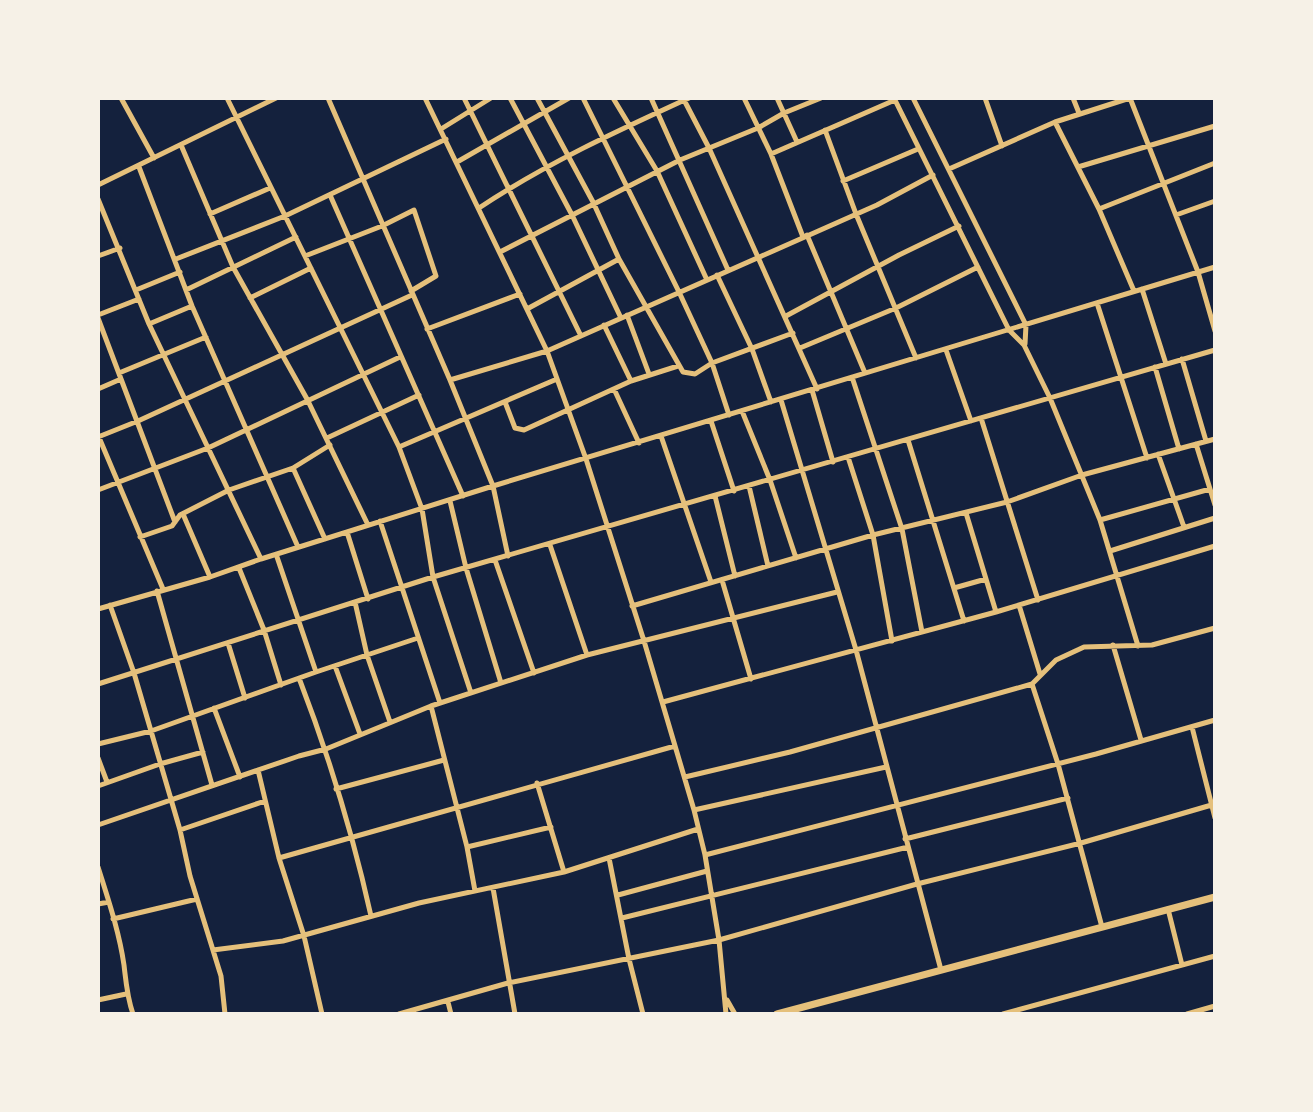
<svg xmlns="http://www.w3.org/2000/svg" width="1313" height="1112" viewBox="0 0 1313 1112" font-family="'Sofia Sans Condensed',sans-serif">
	<rect width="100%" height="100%" fill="#14213d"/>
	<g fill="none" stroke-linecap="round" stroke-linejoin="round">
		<path stroke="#e5c07b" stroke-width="5" d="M121,98L154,158
			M227,98L399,447L422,509L433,577L471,693
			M328,98L450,380L493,486L508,556
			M425,98L547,351L586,459L644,641L694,810L705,855L719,940L726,1014
			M464,98L581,336
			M510,98L572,215L621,318
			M537,98L593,202L619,259L683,372L695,374L712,363L793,333
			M583,98L679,292L712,363L729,415
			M613,98L657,171L707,280
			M651,98L728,270
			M683,98L709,148L817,389
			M744,98L771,154L803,237
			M777,98L797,142
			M894,98L1009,330L1024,345L1050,398L1100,520L1138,646
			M913,98L1026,325L1025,344
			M985,98L1002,146
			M1073,98L1079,113
			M1130,98L1198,272L1215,331
			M1055,122L1099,209L1134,291
			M441,129L491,98
			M825,130L856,214L916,358
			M181,145L233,267L307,399L368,525
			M771,154L895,100
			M457,162L569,98
			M139,167L192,306L298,547
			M1078,167L1215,126
			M949,169L1055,122L1130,98
			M843,181L918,149
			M98,185L276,98
			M330,195L463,496
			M98,199L149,324L261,559
			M479,208C545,164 617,131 689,98
			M1099,209L1215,163
			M210,214L270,188
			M1176,215L1215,201
			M807,235L865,373
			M500,252L680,160L758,128L784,113L821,98
			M98,256L120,248
			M305,256L382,226L414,210L436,276L411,291
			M176,259L285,216L446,139
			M717,275L752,349L771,402
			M1142,289L1166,364
			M136,290L180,272
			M186,290L296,237
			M250,298L311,268
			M1097,303L1147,458
			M527,309L619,259
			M98,315L139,299
			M627,315L649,374
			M786,316L899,255L959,226
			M98,318L175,522
			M149,324L192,306
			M604,325L631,381
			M427,329L520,294
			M800,348L896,308L978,267
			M946,350L971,421
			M1182,359L1206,441
			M1155,367L1179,449
			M119,373L206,337
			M852,377L902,529L922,632
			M450,380L547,351L877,205L933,175
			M98,389L121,379
			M614,389L639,443
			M812,390L833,462
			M781,400L856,650L941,970
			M505,402L515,428L524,430L631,381L678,366
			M742,411L770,480L796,558
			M981,418L1038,600
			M711,421L734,491
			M98,435L163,589
			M661,436L711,582
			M98,437L138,421L412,295
			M327,438L419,395
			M908,440L964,621
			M1196,444L1215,505
			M399,447L557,379
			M1158,454L1184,527
			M848,457L873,535L892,641
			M293,468L325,539
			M749,486L768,566
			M98,490L208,448L400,357
			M715,496L735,576
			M450,501L466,568L501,683
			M966,513L996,612
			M183,514L210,577
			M1100,520L1210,489
			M380,521L440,703
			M347,532L368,599
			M140,537L172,526L180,515L229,490L293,468L330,445
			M550,545L587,655
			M1110,551L1215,518
			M276,554L316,672
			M495,560L534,673
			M239,568L264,630L281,685
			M722,580L751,679
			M954,588L986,579
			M157,591L212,785
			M355,602L367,655L390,722
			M110,605L134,673L180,830L190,876L221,976L225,1014
			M1019,605L1040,674
			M632,606L873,535L1007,502L1082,475L1215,439
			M98,609L210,577L261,559L493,486L1215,267
			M228,643L245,698
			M1113,645L1141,740
			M335,666L360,734
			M299,678C329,756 353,835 371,916
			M98,684L433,577L1215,350
			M1032,684L1058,764L1102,927
			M663,702L996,612L1215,546
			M431,706L467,847L475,891
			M214,708L240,777
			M1192,727L1215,818
			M98,744L151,731L316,672L418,638
			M98,758L107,782
			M258,770L279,858L304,936L322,1014
			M685,777L790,752L1032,684L1056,660L1084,647L1152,645L1215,628
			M537,783L564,872
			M98,786L160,764L203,752
			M336,789L444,760
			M694,810L886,767
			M98,825L299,756L326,749L431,706L587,655L837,592
			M180,830L265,801
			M905,839L1068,798
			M467,847L551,827
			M705,855L1096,754L1215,720
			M279,858L675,746
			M609,858L629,959L643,1014
			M98,867C108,899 119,931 124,965C126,982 127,997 133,1014
			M493,888L515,1014
			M618,895L707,871
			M98,904L109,902
			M1168,909L1182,965
			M622,918L908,847
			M113,919L197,899
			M213,950L283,941L419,903L564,872L698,829
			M98,1000L126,994
			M727,1000L735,1014
			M448,1002L451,1014
			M399,1014L508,983L719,940L917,884L1081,843L1215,804
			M1003,1014L1215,956
			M1187,1014L1215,1006"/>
		<path stroke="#e5c07b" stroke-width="7" d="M777,1014L1215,897"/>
	</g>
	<rect width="1313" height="1112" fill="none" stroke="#f6f1e7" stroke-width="200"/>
</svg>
